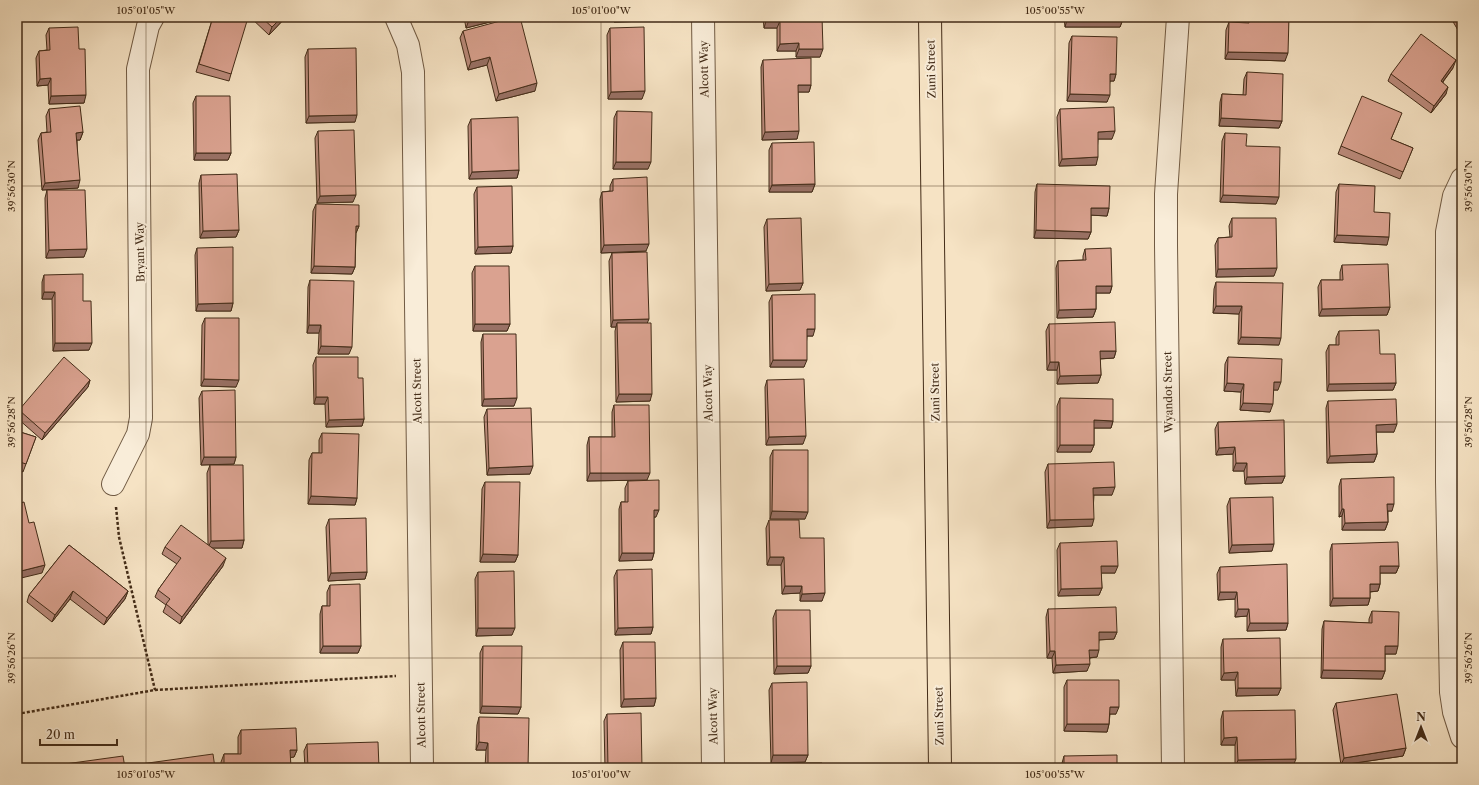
<svg xmlns="http://www.w3.org/2000/svg" width="1479" height="785" viewBox="0 0 1479 785" font-family="'Libre Caslon Text',serif">
	<rect width="100%" height="100%" fill="#f6e3c4"/>
	<filter id="stains"><feTurbulence type="fractalNoise" baseFrequency=".005" numOctaves="4"/><feColorMatrix values="0 0 0 0 .2 0 0 0 0 .09 0 0 0 0 .02 0 0 0 .5 -.17"/></filter>
	<radialGradient id="worn" r=".72"><stop offset=".6" stop-color="#630" stop-opacity="0"/><stop offset="1" stop-color="#630" stop-opacity=".3"/></radialGradient>
	<g fill="none" stroke-linecap="round" stroke-linejoin="round">
		<g stroke="#705a43" stroke-width="24">
			<path id="minor" d="M396,17L408,45L413,72L422,768
				M703,17L713,768
				M1462,179L1454,196L1447,232V482L1451,692L1454,712L1462,737
				M113,484L138,434L141,418L138,69L148,26L153,17
				M1173,768L1166,245V194L1178,17"/>
		</g>
		<g stroke="#432c18" stroke-width="24">
			<path id="major" d="M930,17L940,768"/>
		</g>
		<path stroke="#432c18" stroke-width="2.5" stroke-dasharray="3 2" stroke-linecap="butt" d="M116,507L119,537L155,690
			M17,714L155,690L396,676"/>
		<use href="#minor" stroke="#f9edd9" stroke-width="22"/>
		<use href="#major" stroke="#f6e3c4" stroke-width="22"/>
	</g>
	<path fill="#bb8b7c" stroke="#432c18" d="M213,17H235L231,74L229,81L196,72Z
		M250,17H286L269,35Z
		M464,17H506V18L466,28Z
		M614,17H651L649,21L614,22Z
		M763,17H822L820,57H796V51H777V28H764Z
		M1064,17H1122L1123,19L1120,27H1065Z
		M1246,17H1289L1285,61L1225,59L1226,30L1229,22H1246Z
		M1453,17H1462V37L1452,20Z
		M49,28L79,49L84,103L49,104L48,85L37,86L36,58L39,51L47,50L46,35Z
		M610,28L642,99H608L607,35Z
		M463,31L535,91L496,101L487,65L468,70L460,38Z
		M1072,36L1116,74L1114,81H1110L1107,102L1067,101L1069,43Z
		M308,49L355,122L306,123L305,57Z
		M763,60L811,85L809,92H798L797,139L762,140L761,67Z
		M1453,68L1443,82L1446,94L1431,113L1388,81L1391,74Z
		M1247,72L1282,121L1279,128L1219,126L1220,102L1222,94L1243,95L1244,79Z
		M196,96L231,153L228,160H194L193,103Z
		M49,109L83,132L80,140H77L78,188L42,190L38,140L41,133L47,132L46,116Z
		M1060,109L1112,139H1098L1096,165L1059,166L1057,117Z
		M617,111L648,169H613L614,118Z
		M471,119L519,170L517,178L469,179L468,126Z
		M1399,120L1391,139L1413,148L1400,179L1338,154L1341,146Z
		M318,131L353,202L317,203L315,138Z
		M1225,133L1246,146L1276,204L1220,202L1222,141Z
		M772,143L815,184L812,192H769V150Z
		M201,175L239,230L236,237L200,238L199,183Z
		M613,179L646,251L601,253L600,199L602,192L610,191V186Z
		M1037,184L1109,208L1107,216L1091,215V232L1088,239L1034,238L1035,192Z
		M1339,184L1374,212L1387,245L1334,242L1336,192Z
		M477,187L513,246L511,253L475,254L474,194Z
		M47,190L84,257L46,258L45,198Z
		M316,204L359,226L356,233L355,267L352,274L311,273L313,211Z
		M1232,218L1274,276L1216,277L1215,245L1218,238L1230,237L1229,226Z
		M767,219L803,283L800,290L766,291L764,227Z
		M197,248L233,303L231,311H196L195,255Z
		M1085,249L1112,286L1110,293H1096V309L1093,317L1057,318L1056,268L1058,261L1083,260V256Z
		M612,253L647,323L650,401L616,402L615,331L616,327H611L609,261Z
		M1342,265L1390,307L1387,315L1319,316L1318,287L1321,280H1340V272Z
		M475,266L510,324L507,331H473L472,273Z
		M44,275L83,301L89,350L53,351L52,299H42V282Z
		M310,280L349,354H318L319,333H307L308,287Z
		M1216,282L1279,345L1238,344L1239,314L1213,313L1214,289Z
		M772,295L813,336H807L804,367H770L769,302Z
		M205,318L236,387L201,386L202,325Z
		M1049,324L1116,351L1114,358L1100,359L1101,375L1098,383L1057,384V370H1047L1046,331Z
		M1339,331L1380,354L1396,383L1393,390L1327,391L1326,352L1329,345H1336V338Z
		M483,334L514,406H482L481,342Z
		M316,357L358,378L364,419L362,426L326,427L325,404H314L313,365Z
		M1228,357L1278,390H1273L1270,412L1240,410L1241,392L1224,391L1225,364Z
		M90,380L88,387L42,440L17,418V415L19,410Z
		M767,380L803,444L766,445L765,387Z
		M202,391L236,457L234,464L201,465L199,398Z
		M1060,398L1113,421L1111,428H1094V445L1091,452H1057V406Z
		M1328,401L1394,432H1376L1377,454L1374,462L1327,463L1326,408Z
		M614,405L647,480L587,481V445L589,437H612V412Z
		M487,409L530,474L487,475L484,417Z
		M1218,422L1285,476L1282,483L1245,484L1244,471H1233V454L1216,455L1215,429Z
		M17,431L36,437L23,472L17,469Z
		M322,433L357,498L355,505L308,504L309,460L312,453H319V440Z
		M773,450L805,519H770V457Z
		M1048,464L1112,495H1094L1092,526L1047,528L1045,472Z
		M210,465L244,540L242,548H211L223,566L180,624L163,612L166,605L155,597L158,590L177,564L162,554L165,547L208,545L207,473Z
		M1341,479L1392,511H1388V522L1385,530H1342V516L1339,517V486Z
		M628,481L656,517H654V553L652,560L619,561V509L621,502H625V488Z
		M485,482L518,555L515,562H480L482,489Z
		M1230,498L1272,551L1229,553L1227,506Z
		M329,519L367,572L365,579L328,581L326,527Z
		M769,520L800,538L822,601H800V593L782,594L781,565H767L766,528Z
		M1060,543L1115,573H1101L1102,588L1099,595L1058,596L1057,550Z
		M1332,544L1399,566L1396,573H1380V584L1378,591L1370,592V598L1368,605L1330,606V551Z
		M69,545L128,591L125,599L104,625L70,599L52,622L27,602L29,595Z
		M1220,567L1288,623L1286,630L1247,631V616L1235,617V599L1218,600L1217,574Z
		M617,570L653,627L651,634L615,635L614,577Z
		M478,572L512,635L476,636L475,579Z
		M330,585L361,646L358,653H320V614L322,606H327V592Z
		M1048,609L1117,632L1114,639L1099,640L1097,657L1090,658L1087,671L1053,673L1052,658H1047L1046,617Z
		M776,610L811,666L808,673L774,674L773,618Z
		M1372,611L1396,654H1385V671L1382,679L1321,678L1322,629L1324,621L1369,623V619Z
		M1223,639L1281,688L1278,695L1236,696L1235,680H1221V647Z
		M623,642L656,698L654,706L621,707L620,650Z
		M483,646L521,707L518,714L480,713V653Z
		M1067,680L1116,714H1110L1109,724L1107,732L1064,731V687Z
		M772,683L808,755L805,762L771,763L769,690Z
		M1336,703L1406,748L1403,756L1341,765L1333,710Z
		M1223,711L1293,766L1235,768V745H1221V719Z
		M607,714L642,768H605L604,721Z
		M479,717L528,768H485L486,750H476L477,725Z
		M241,730L297,750L294,757H290V768H221V762L224,754H238V737Z
		M307,744L379,768H305L304,751Z
		M1064,756L1117,768H1062V763Z"/>
	<path fill="#997165" stroke="#432c18" d="M282,17H286L269,35L272,27Z
		M483,17H506V18L466,28L469,20Z
		M616,17H651L649,21L614,22Z
		M1123,19L1120,27H1065L1067,20Z
		M766,21H780L777,28H764Z
		M799,43L796,51H777L780,44Z
		M799,49H823L820,57H796Z
		M1228,52L1288,53L1285,61L1225,59Z
		M490,57L487,65L468,70L471,62Z
		M1456,60L1453,68L1438,88L1441,81Z
		M1110,74H1116L1114,81H1107Z
		M51,78L48,85L37,86L40,79Z
		M537,83L535,91L496,101L499,94Z
		M798,85H811L809,92H796Z
		M1448,87L1446,94L1431,113L1434,106Z
		M645,91L642,99H608L611,92Z
		M1070,94L1110,95L1107,102L1067,101Z
		M86,95L84,103L49,104L51,96Z
		M357,115L355,122L306,123L309,116Z
		M1221,118L1282,121L1279,128L1219,126Z
		M799,131L797,139L762,140L765,132Z
		M1115,131L1112,139H1095L1098,132Z
		M83,132L80,140H74L76,133Z
		M196,153H231L228,160H194Z
		M1098,157L1096,165L1059,166L1062,159Z
		M616,162H651L648,169H613Z
		M519,170L517,178L469,179L472,172Z
		M80,180L78,188L42,190L45,183Z
		M815,184L812,192H769L772,185Z
		M356,195L353,202L317,203L320,196Z
		M1223,195L1279,197L1276,204L1220,202Z
		M1091,208H1109L1107,216L1089,215Z
		M356,226H359L356,233H353Z
		M239,230L236,237L200,238L203,231Z
		M1036,230L1091,232L1088,239L1034,238Z
		M1337,235L1389,237L1387,245L1334,242Z
		M649,244L646,251L601,253L604,245Z
		M513,246L511,253L475,254L478,247Z
		M87,249L84,257L46,258L49,250Z
		M314,266L355,267L352,274L311,273Z
		M1277,268L1274,276L1216,277L1218,269Z
		M803,283L800,290L766,291L769,284Z
		M1096,286H1112L1110,293H1093Z
		M44,292H55L52,299H42Z
		M233,303L231,311H196L198,304Z
		M1216,306H1242L1239,314L1213,313Z
		M1390,307L1387,315L1319,316L1322,309Z
		M1096,309L1093,317L1057,318L1059,310Z
		M649,319L646,326L617,323L616,327H611L613,320Z
		M475,324H510L507,331H473Z
		M309,325H321L319,333H307Z
		M807,329H815L813,336H804Z
		M1241,337L1281,338L1279,345L1238,344Z
		M55,343H92L89,350L53,351Z
		M321,346L352,347L349,354H318Z
		M1100,351H1116L1114,358L1097,359Z
		M773,360H807L804,367H770Z
		M1050,362H1059L1057,370H1047Z
		M1101,375L1098,383L1057,384L1060,376Z
		M204,379L239,380L236,387L201,386Z
		M90,380L88,387L42,440L45,433Z
		M1274,382H1281L1278,390H1271Z
		M1227,383L1244,384L1241,392L1224,391Z
		M1396,383L1393,390L1327,391L1329,384Z
		M619,394H652L650,401L616,402Z
		M316,397H328L325,404H314Z
		M517,398L514,406H482L484,399Z
		M1243,403L1273,404L1270,412L1240,410Z
		M364,419L362,426L326,427L329,420Z
		M1094,420L1113,421L1111,428H1091Z
		M1397,424L1394,432H1373L1376,425Z
		M806,436L803,444L766,445L769,437Z
		M1060,445H1094L1091,452H1057Z
		M1235,447L1233,454L1216,455L1219,448Z
		M1377,454L1374,462L1327,463L1330,456Z
		M204,457H236L234,464L201,465Z
		M1236,463H1247L1244,471H1233Z
		M533,466L530,474L487,475L489,468Z
		M590,473H650L647,480L587,481Z
		M1285,476L1282,483L1245,484L1247,477Z
		M1115,487L1112,495H1091L1093,488Z
		M311,496L357,498L355,505L308,504Z
		M1387,504H1394L1392,511H1385Z
		M1342,509H1344L1342,516L1339,517Z
		M654,510H659L656,517H651Z
		M772,511L808,512L805,519H770Z
		M1094,519L1092,526L1047,528L1050,520Z
		M1388,522L1385,530H1342L1345,523Z
		M244,540L242,548H208L211,541Z
		M1274,544L1272,551L1229,553L1232,545Z
		M622,553H654L652,560L619,561Z
		M483,554L518,555L515,562H480Z
		M770,557H784L781,565H767Z
		M226,558L223,566L180,624L182,617Z
		M45,565L42,573L17,579V572Z
		M1101,566H1118L1115,573H1098Z
		M1380,566H1399L1396,573H1377Z
		M367,572L365,579L328,581L331,573Z
		M1370,584H1380L1378,591L1368,592Z
		M785,586H802L800,593L782,594Z
		M1102,588L1099,595L1058,596L1061,589Z
		M73,591L70,599L52,622L55,615Z
		M128,591L125,599L104,625L107,618Z
		M1220,592H1237L1235,599L1218,600Z
		M825,593L822,601H800L802,594Z
		M1333,598H1370L1368,605L1330,606Z
		M1238,609H1249L1247,616L1235,617Z
		M1250,623H1288L1286,630L1247,631Z
		M653,627L651,634L615,635L618,628Z
		M478,628H515L512,635L476,636Z
		M1099,632H1117L1114,639L1096,640Z
		M323,646H361L358,653H320Z
		M1385,646H1398L1396,654H1382Z
		M1089,650H1099L1097,657L1086,658Z
		M1050,651H1055L1052,658H1047Z
		M1090,664L1087,671L1053,673L1056,665Z
		M777,666H811L808,673L774,674Z
		M1323,670L1385,671L1382,679L1321,678Z
		M1238,672L1235,680H1221L1224,673Z
		M1238,688H1281L1278,695L1236,696Z
		M656,698L654,706L621,707L624,699Z
		M482,706L521,707L518,714L480,713Z
		M1110,707H1119L1116,714H1107Z
		M1067,724H1109L1107,732L1064,731Z
		M1237,737L1235,745H1221L1224,738Z
		M479,742L488,743L486,750H476Z
		M1406,748L1403,756L1341,765L1344,758Z
		M290,750H297L294,757L287,758Z
		M773,755H808L805,762L771,763Z
		M1296,759L1293,766L1235,768L1238,760Z
		M291,767L290,768H253Z"/>
	<path fill="#daa290" stroke="#432c18" d="M213,17H235L247,21L231,74L199,64Z
		M261,17H282L272,27Z
		M468,17H483L469,20Z
		M515,17H520L537,83L499,94L490,57L471,62L463,31Z
		M766,17H822L823,49H799V43L780,44V21H766Z
		M1067,17H1122L1123,19L1067,20Z
		M1249,17H1289L1288,53L1228,52L1229,22L1249,23Z
		M1457,17H1462V25Z
		M78,27L79,49H85L86,95L51,96V78L40,79L39,51L50,50L49,28Z
		M644,27L645,91L611,92L610,28Z
		M1421,34L1456,60L1441,81L1448,87L1434,106L1391,74Z
		M1072,36L1117,37L1116,74H1110V95L1070,94Z
		M356,48L357,115L309,116L308,49Z
		M811,58V85H798L799,131L765,132L763,60Z
		M1247,72L1283,74L1282,121L1221,118L1222,94L1246,95Z
		M196,96H230L231,153H196Z
		M1362,96L1402,113L1391,139L1413,148L1403,172L1341,146Z
		M80,106L83,132L76,133L80,180L45,183L41,133L51,132L49,109Z
		M1114,107L1115,131L1098,132V157L1062,159L1060,109Z
		M617,111L652,112L651,162H616Z
		M518,117L519,170L472,172L471,119Z
		M354,130L356,195L320,196L318,131Z
		M1225,133L1247,134L1246,146L1280,147L1279,197L1223,195Z
		M814,142L815,184L772,185V143Z
		M237,174L239,230L203,231L201,175Z
		M647,177L649,244L604,245L602,192L613,191V179Z
		M1037,184L1110,186L1109,208H1091V232L1036,230Z
		M1339,184L1375,186L1374,212L1390,213L1389,237L1337,235Z
		M512,186L513,246L478,247L477,187Z
		M47,190H85L87,249L49,250Z
		M316,204L359,205V226H356L355,267L314,266Z
		M801,218L803,283L769,284L767,219Z
		M1232,218H1276L1277,268L1218,269V238L1232,237Z
		M233,247V303L198,304L197,248Z
		M1111,248L1112,286H1096V309L1059,310L1058,261L1086,260L1085,249Z
		M647,252L649,319L613,320L612,253Z
		M1388,264L1390,307L1322,309L1321,280H1343L1342,265Z
		M475,266H509L510,324H475Z
		M83,274V301H91L92,343H55V292H44V275Z
		M310,280L354,281L352,347L321,346V325H309Z
		M1216,282L1283,283L1281,338L1241,337L1242,306H1216Z
		M815,294V329H807V360H773L772,295Z
		M205,318H239V380L204,379Z
		M1115,322L1116,351H1100L1101,375L1060,376L1059,362H1050L1049,324Z
		M617,323H651L652,394H619Z
		M1379,330L1380,354H1395L1396,383L1329,384V345H1339V331Z
		M483,334H516L517,398L484,399Z
		M64,357L90,380L45,433L19,410Z
		M316,357H358V378H363L364,419L329,420L328,397H316Z
		M1228,357L1282,359L1281,382H1274L1273,404L1243,403L1244,384L1227,383Z
		M804,379L806,436L769,437L767,380Z
		M235,390L236,457H204L202,391Z
		M1060,398L1113,399V421L1094,420V445H1060Z
		M1396,399L1397,424L1376,425L1377,454L1330,456L1328,401Z
		M614,405H649L650,473H590L589,437H615Z
		M531,408L533,466L489,468L487,409Z
		M1284,420L1285,476L1247,477V463H1236L1235,447L1219,448L1218,422Z
		M17,431L36,437L26,464L17,461Z
		M322,433L359,434L357,498L311,496L312,453H322Z
		M773,450H808V512L772,511Z
		M1114,462L1115,487L1093,488L1094,519L1050,520L1048,464Z
		M210,465H243L244,540L211,541Z
		M1394,477V504H1387L1388,522L1345,523L1344,509H1342L1341,479Z
		M659,480V510H654V553H622L621,502H628V481Z
		M485,482H520L518,555L483,554Z
		M1273,497L1274,544L1232,545L1230,498Z
		M24,502L29,523L34,522L45,565L17,572V504Z
		M366,518L367,572L331,573L329,519Z
		M769,520H799L800,538H824L825,593L802,594V586H785L784,557H770Z
		M181,525L226,558L182,617L166,604L170,599L158,590L181,558L165,547Z
		M1117,541L1118,566H1101L1102,588L1061,589L1060,543Z
		M1398,542L1399,566H1380V584H1370V598H1333L1332,544Z
		M69,545L128,591L107,618L73,591L55,615L29,595Z
		M1287,564L1288,623H1250L1249,609H1238L1237,592H1220V567Z
		M652,569L653,627L618,628L617,570Z
		M514,571L515,628H478V572Z
		M360,584L361,646H323L322,606H330V585Z
		M1116,607L1117,632H1099V650H1089L1090,664L1056,665L1055,651H1050L1048,609Z
		M776,610H810L811,666H777Z
		M1372,611L1399,612L1398,646H1385V671L1323,670L1324,621L1372,623Z
		M1280,638L1281,688H1238V672L1224,673L1223,639Z
		M623,642H655L656,698L624,699Z
		M483,646H522L521,707L482,706Z
		M1067,680H1119V707H1110L1109,724H1067Z
		M807,682L808,755H773L772,683Z
		M1397,694L1406,748L1344,758L1336,703Z
		M1295,710L1296,759L1238,760L1237,737L1224,738L1223,711Z
		M641,713L642,768H608L607,714Z
		M479,717L529,718L528,768H488V743L479,742Z
		M296,728L297,750H290L291,767L253,768H224V754H241V730Z
		M378,742L379,768H308L307,744Z
		M213,754L215,768H142L141,764Z
		M1117,755V768H1064V756Z
		M123,756L125,768H66L65,764Z
		M784,763H822V768H784Z"/>
	<path fill="none" stroke="#432c18" stroke-width="1" stroke-opacity="0.45" d="M146,17V768M601,17V768M1055,17V768M17,186H1462M17,422H1462M17,658H1462"/>
	<g text-anchor="middle" dominant-baseline="central" stroke-width="4" stroke-linejoin="round" paint-order="stroke">
		<g font-size="11" fill="#432c18" stroke="#f9edd9">
			<text transform="translate(704 69) rotate(-91)">Alcott Way</text>
			<text transform="translate(931 69) rotate(-91)">Zuni Street</text>
			<text transform="translate(140 252) rotate(-91)">Bryant Way</text>
			<text transform="translate(417 391) rotate(-91)">Alcott Street</text>
			<text transform="translate(935 392) rotate(-91)">Zuni Street</text>
			<text transform="translate(1168 392) rotate(-91)">Wyandot Street</text>
			<text transform="translate(708 393) rotate(-91)">Alcott Way</text>
			<text transform="translate(421 715) rotate(-91)">Alcott Street</text>
			<text transform="translate(713 716) rotate(-91)">Alcott Way</text>
			<text transform="translate(939 716) rotate(-91)">Zuni Street</text>
		</g>
	</g>
	<rect width="1479" height="785" fill="none" stroke="#f6e3c4" stroke-width="44"/>
	<g transform="translate(1421 727)" stroke="#f9edd9" stroke-width="3" paint-order="stroke">
	<path d="M0-3L7 15L0 10L-7 15Z" fill="#432c18"/>
	<text y="-6" font-size="11" font-weight="bold" text-anchor="middle" fill="#432c18">N</text>
	</g>
	<path d="M40 739v6h77v-6" fill="none" stroke="#432c18" stroke-width="2"/>
	<text x="46" y="739" font-size="12" fill="#432c18" stroke="#f9edd9" stroke-width="3" paint-order="stroke">20 m</text>
	<rect x="22" y="22" width="1435" height="741" fill="none" stroke="#432c18" stroke-width="1.5"/>
	<g font-size="10" text-anchor="middle" fill="#432c18">
		<text x="146" y="14">105°01'05"W</text>
		<text x="601" y="14">105°01'00"W</text>
		<text x="1055" y="14">105°00'55"W</text>
		<text transform="translate(11 186) rotate(-90)" y="4">39°56'30"N</text>
		<text transform="translate(1468 186) rotate(-90)" y="4">39°56'30"N</text>
		<text transform="translate(11 422) rotate(-90)" y="4">39°56'28"N</text>
		<text transform="translate(1468 422) rotate(-90)" y="4">39°56'28"N</text>
		<text transform="translate(11 658) rotate(-90)" y="4">39°56'26"N</text>
		<text transform="translate(1468 658) rotate(-90)" y="4">39°56'26"N</text>
		<text x="146" y="778">105°01'05"W</text>
		<text x="601" y="778">105°01'00"W</text>
		<text x="1055" y="778">105°00'55"W</text>
	</g>
	<rect width="100%" height="100%" filter="url(#stains)"/>
	<rect width="100%" height="100%" fill="url(#worn)"/>
</svg>
